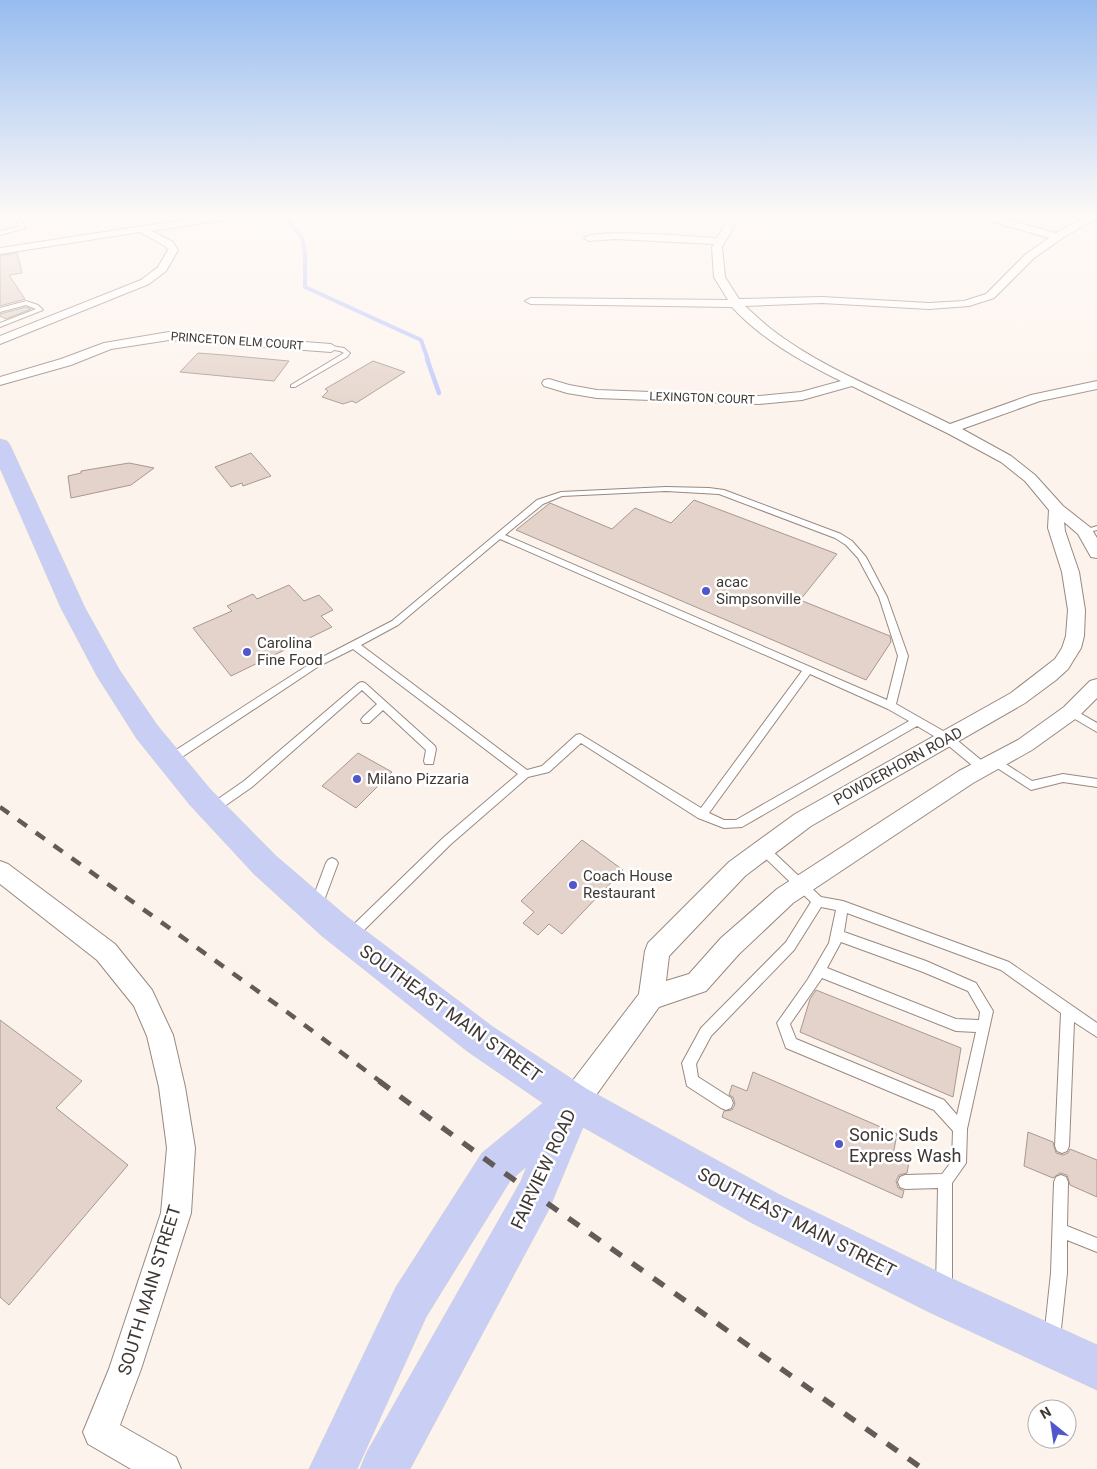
<svg xmlns="http://www.w3.org/2000/svg" width="1097" height="1469" viewBox="0 0 1097 1469" font-family="Roboto,sans-serif">
	<rect width="100%" height="100%" fill="#fdf3ed"/>
	<g fill="none" stroke-linecap="round" stroke-linejoin="round">
		<path stroke="#bec8fd" stroke-width="4" d="M285,216L302,238L305,254V287L421,340L428,360"/>
		<path stroke="#bec8fd" stroke-width="4.5" d="M427,359L439,393"/>
	</g>
	<path fill="#e4d3ca" stroke="#a8988f" d="M17,253L22,273L9,275L25,299L0,306V256Z
		M26,307L31,309L6,319L0,316V314Z
		M198,353L224,355L289,361L274,381L180,372Z
		M373,361L405,372L356,403L352,401L343,404L322,397L328,391L325,389Z
		M251,453L271,476L243,486L242,483L231,487L215,467Z
		M129,463L154,468L131,485L71,498L68,476L81,473V471Z
		M694,500L837,554L800,600L890,636L891,642L866,680L516,530L550,503L612,529L635,508L671,523Z
		M289,585L304,601L319,595L333,610L321,616L332,627L231,676L193,628L232,611L227,606L253,594L257,599Z
		M358,753L392,772L356,808L322,786Z
		M582,840L623,870L562,934L549,924L538,935L523,923L534,912L521,901Z
		M816,990L961,1048L953,1097L800,1032L810,999Z
		M0,1020L82,1081L56,1108L128,1165L9,1305L0,1297Z
		M753,1072L897,1134L893,1155L909,1162L907,1173L899,1175L896,1181L898,1188L904,1191L902,1198L722,1117L724,1111L732,1110L735,1104L733,1097L729,1095L732,1085L747,1091Z
		M1028,1132L1053,1142L1056,1153L1063,1155L1068,1153L1070,1149L1097,1160V1197L1070,1185L1067,1175L1060,1173L1053,1178L1024,1166Z"/>
	<g fill="none" stroke-linecap="round" stroke-linejoin="round">
		<g stroke="#988980" stroke-width="2">
			<path id="lane" d="M13,216H17L26,228L0,235V231L20,227Z
				M768,216L759,219H733L731,218L733,217Z
				M26,301L38,305L43,310L0,327V323L36,309L26,305L0,312V308Z
				M331,346L344,348L350,353L347,357L295,387H291V385L344,353L340,351L329,349V347Z
				M666,487L709,488L724,490L841,534L852,541L866,557L887,597L908,656L896,704L952,736L987,765L988,768L987,771H979L944,742L917,726L742,827L724,828L698,818L581,743L549,772L528,777L451,844L355,939L351,940L347,939L345,935L347,931L443,838L518,774L353,649L319,666L173,763H165L164,760L165,757L313,662L392,621L537,500L561,492ZM666,491L719,494L835,538L846,545L858,558L879,597L898,656L887,700L505,535L543,504L562,496ZM500,539L802,671L701,808L580,734L576,735L542,766L527,770L361,645L398,625ZM810,674L888,709L909,721L736,820H724L709,813Z
				M1097,526V530L1085,533L1081,531Z
				M362,682L365,683L435,746L436,749L433,764H425L424,761L426,750L383,710L369,723H363L361,720L363,717L377,704L362,690L252,787L216,812L212,813L208,812L207,809L208,806L244,781L359,683Z
				M1071,708L1097,723V732L1068,715L1066,712L1068,709Z
				M995,757L1032,781L1063,774L1097,779V787L1063,782L1031,790L991,764L990,761L991,758Z
				M763,844L767,846L821,897L843,901L1009,962L1097,1023V1037L1074,1022L1069,1146L1067,1151L1062,1153L1057,1151L1055,1146L1061,1013L1001,970L847,913L844,932L926,961L976,983L993,1011L967,1129L966,1163L952,1183V1288L949,1293L944,1296L939,1293L936,1288L938,1188L905,1189L900,1187L898,1182L900,1177L905,1175L942,1174L952,1161L953,1131L934,1110L786,1048L777,1023L808,979L829,943L836,910L821,907L794,950L711,1036L696,1064L698,1077L731,1098L733,1103L731,1108L726,1110L721,1108L687,1086L682,1063L701,1028L786,942L811,902L759,852L757,849L759,846ZM841,942L923,972L968,991L980,1012L979,1020L956,1019L827,968ZM822,978L956,1031L976,1032L957,1115L944,1100L796,1039L790,1024Z
				M332,858L336,860L338,863L322,906L320,910L316,911L312,910L310,906L326,863L328,860Z
				M1061,1175L1066,1177L1068,1182L1067,1226L1097,1238V1252L1067,1240V1273L1060,1338L1058,1344L1052,1346L1046,1344L1044,1338L1051,1273L1054,1182L1056,1177Z"/>
		</g>
		<g stroke="#988980" stroke-width="2">
			<path id="street" d="M209,216H234L229,219L152,231L173,242L178,250L166,271L149,284L0,344V336L141,280L158,267L168,250L165,246L140,232L0,254V248Z
				M730,216H740L722,247L725,277L739,299L822,297L929,303L964,301L986,294L1026,254L1049,238L986,220V216H994L1056,233L1087,216H1097V218L1061,239L1034,258L994,298L969,306L929,309L822,303L745,306C754,314 762,322 771,329C824,370 891,394 950,424L1031,395L1097,381V389L1040,401L962,429L1011,456L1035,475L1063,506L1091,528L1097,538V558L1091,557L1078,534L1064,522L1065,531L1079,572L1085,610L1084,636L1081,648L1068,669L1056,680L1025,703L811,826L745,876L669,956L666,981L689,974L721,938L777,889L959,771L1018,740L1064,707L1090,681L1097,679V698L1078,717L1032,750L973,783L793,903L739,954L706,991L659,1007L584,1112L574,1116L564,1112L560,1102L564,1092L639,994L645,951L648,943L729,862L795,814L1011,693L1055,659L1062,648L1066,636L1068,610L1062,572L1048,528L1049,510L1025,481L1001,462L949,434L852,386L802,400L759,404L597,398L567,393L544,386L542,383L544,380L549,379L569,385L597,390L759,396L801,392L841,381C802,362 761,339 732,307L531,304L525,301L531,298L728,300L714,277L712,247L714,244L616,239L589,241L584,238C595,228 696,237 717,238Z
				M169,332L331,344L337,348L331,352L169,340L111,349L71,365L0,385V377L61,359L104,343Z
				M0,861L8,864L115,944L152,990L173,1035L185,1087L195,1148L191,1213L141,1369L120,1425L176,1457L181,1469H131L88,1444L83,1432L109,1369L161,1213L167,1148L159,1087L147,1036L134,1006L97,960L0,884Z"/>
		</g>
		<g stroke="#d5d3d2" stroke-width="1">
			<path id="primary" d="M0,439L7,441L10,445L85,608L120,671L157,725L210,789L276,856L346,916L493,1027L587,1089L780,1195L959,1282L1097,1345V1390L929,1312L752,1223L583,1127L549,1209L410,1469H360L367,1452L521,1181L527,1166L510,1181L426,1317L357,1469H309L396,1287L482,1153L543,1103L467,1051L322,936L254,874L190,805L137,739L97,676L61,608L0,468Z"/>
		</g>
		<use href="#lane" fill="#fff" fill-rule="evenodd"/>
		<use href="#street" fill="#fff" fill-rule="evenodd"/>
		<use href="#primary" fill="#c8cef4" fill-rule="evenodd"/>
		<path stroke="#635b57" stroke-width="4.5" stroke-dasharray="11 11" stroke-linecap="butt" d="M0,807L287,1012L381,1082"/>
		<path stroke="#635b57" stroke-width="5.5" stroke-dasharray="13 13" stroke-linecap="butt" d="M379,1081L496,1167L923,1469"/>
	</g>
	<linearGradient id="sky" x2="0" y2="1"><stop stop-color="#97bcf0"/><stop offset="0.51" stop-color="#fefaf7"/><stop offset="1" stop-color="#fefaf7" stop-opacity="0"/></linearGradient>
	<rect width="1097" height="422" fill="url(#sky)"/>
	<g fill="#5156cd" stroke="#fff" stroke-width="2">
		<circle cx="706" cy="591" r="5"/>
		<circle cx="247" cy="652" r="5"/>
		<circle cx="357" cy="779" r="5"/>
		<circle cx="573" cy="885" r="5"/>
		<circle cx="839" cy="1144" r="5"/>
	</g>
	<g text-anchor="middle" dominant-baseline="central" stroke-width="5" stroke-linejoin="round" paint-order="stroke">
		<g font-size="12" fill="#3f3834" stroke="#fff">
			<text transform="translate(237 341) rotate(4)">PRINCETON ELM COURT</text>
			<text transform="translate(702 398) rotate(2)">LEXINGTON COURT</text>
		</g>
		<g font-size="15" fill="#3f3834" stroke="#fff" text-anchor="start">
			<text x="716" y="582">acac<tspan x="716" dy="17">Simpsonville</tspan></text>
			<text x="257" y="643">Carolina<tspan x="257" dy="17">Fine Food</tspan></text>
			<text x="367" y="779">Milano Pizzaria</text>
			<text x="583" y="876">Coach House<tspan x="583" dy="17">Restaurant</tspan></text>
		</g>
		<g font-size="15" fill="#3f3834" stroke="#fff">
			<text transform="translate(898 766) rotate(-29)">POWDERHORN ROAD</text>
		</g>
		<g font-size="18" fill="#3f3834" stroke="#fff">
			<text transform="translate(451 1013) rotate(36)">SOUTHEAST MAIN STREET</text>
			<text transform="translate(543 1169) rotate(-65)">FAIRVIEW ROAD</text>
			<text transform="translate(797 1222) rotate(27)">SOUTHEAST MAIN STREET</text>
			<text transform="translate(149 1290) rotate(-73)">SOUTH MAIN STREET</text>
		</g>
		<g font-size="18" fill="#3f3834" stroke="#fff" text-anchor="start">
			<text x="849" y="1134">Sonic Suds<tspan x="849" dy="21">Express Wash</tspan></text>
		</g>
	</g>
	<g transform="translate(1052 1424) rotate(330)"><circle r="24" fill="#ffffff" stroke="#b2afae"/>
	<path d="M0-4L9 19L0 12L-9 19Z" fill="#5156cd"/>
	<text y="-8" font-size="14" font-weight="bold" text-anchor="middle" fill="#3f3834">N</text>
	</g>
</svg>
